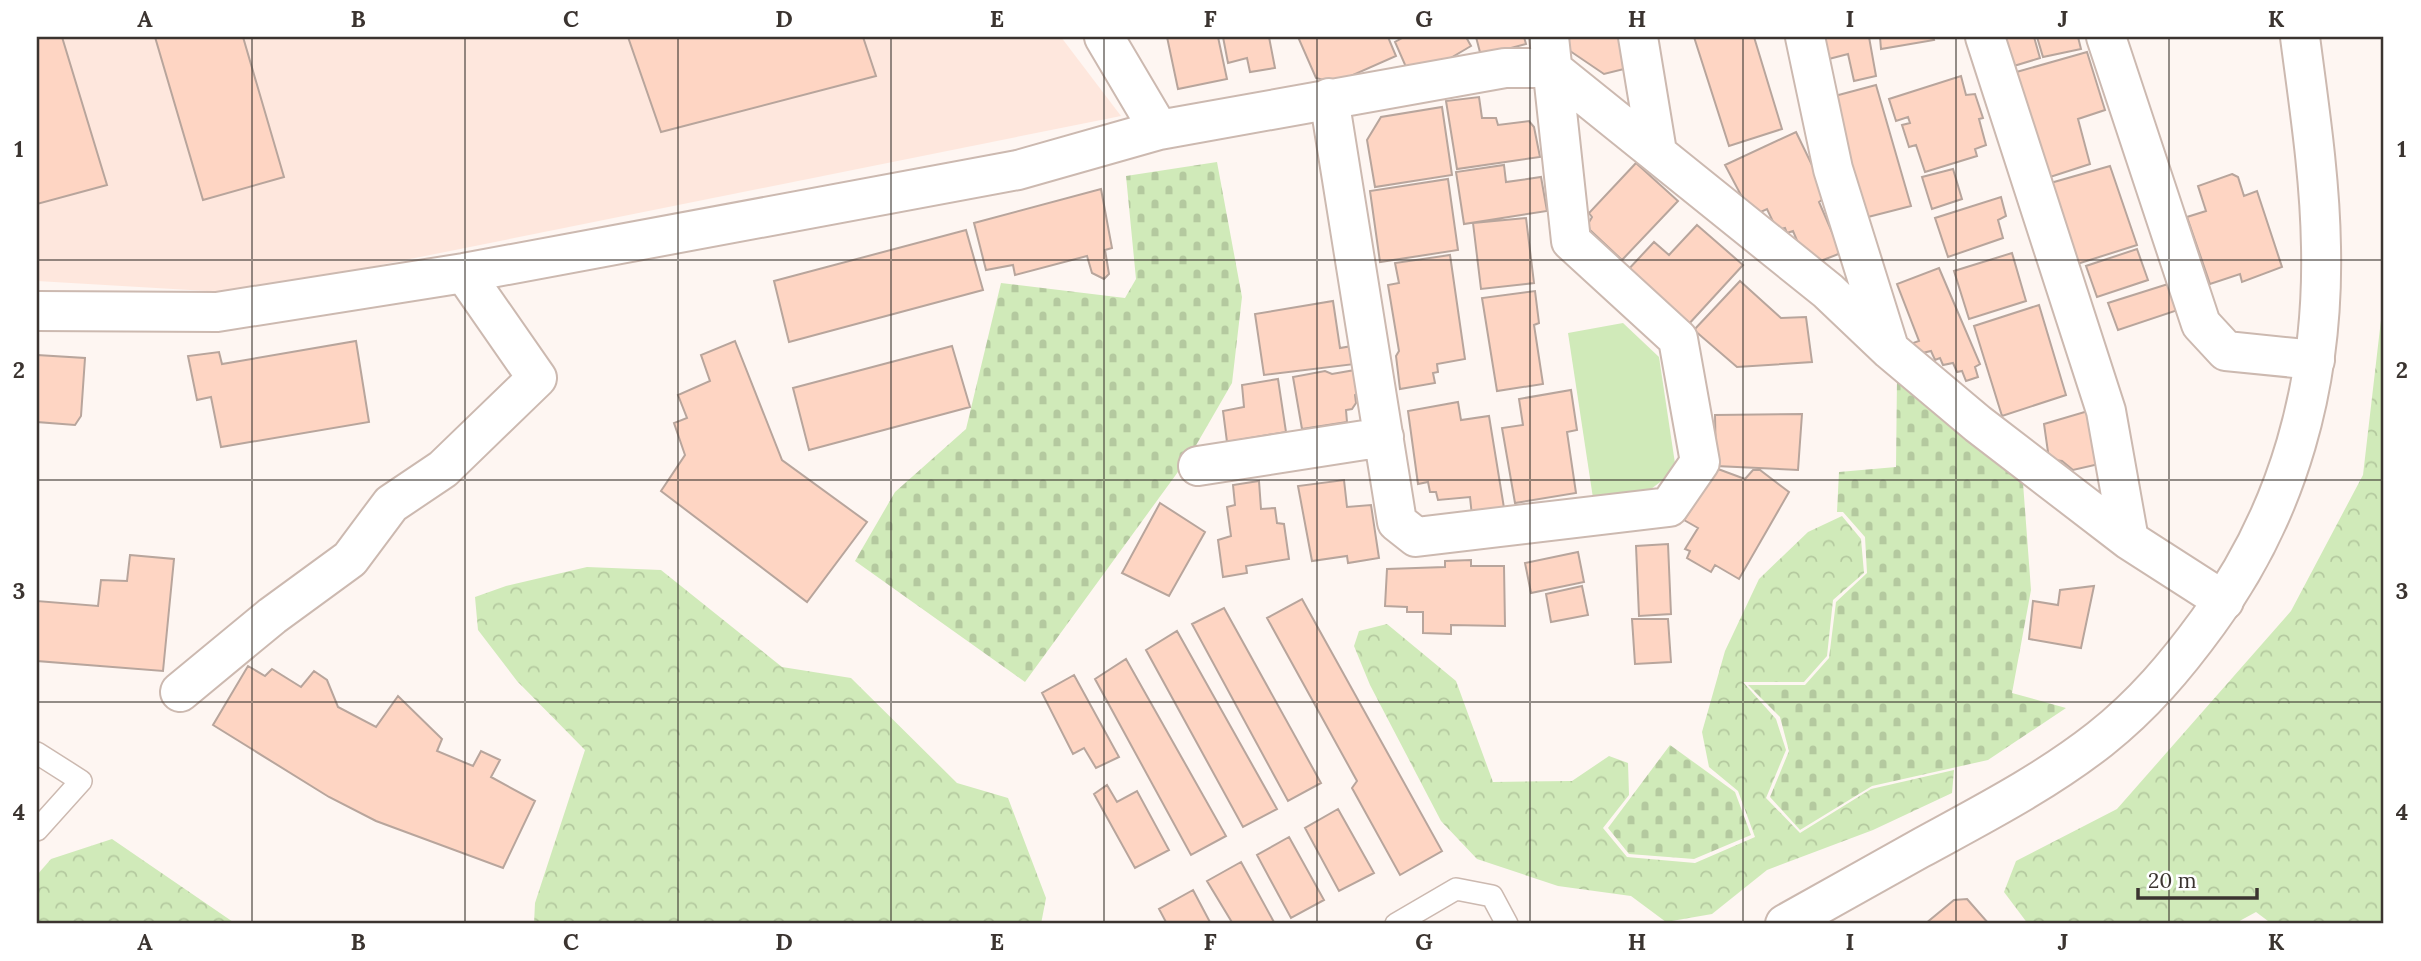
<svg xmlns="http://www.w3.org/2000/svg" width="2421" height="961" viewBox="0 0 2421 961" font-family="Lora,serif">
	<defs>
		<pattern id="forest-crowns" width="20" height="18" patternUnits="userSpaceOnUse" patternTransform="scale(1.75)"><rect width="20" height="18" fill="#d0eab9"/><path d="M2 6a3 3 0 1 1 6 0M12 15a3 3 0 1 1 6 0" fill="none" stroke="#b4c99f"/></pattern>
		<pattern id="cemetery-stones" width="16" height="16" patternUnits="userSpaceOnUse" patternTransform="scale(1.75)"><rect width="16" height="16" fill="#d0eab9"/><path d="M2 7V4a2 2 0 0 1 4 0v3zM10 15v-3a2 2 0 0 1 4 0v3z" fill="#b4c99f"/></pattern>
	</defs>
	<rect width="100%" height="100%" fill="#fef6f2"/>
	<path fill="#fee7dd" d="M37,37H1061L1121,116L241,293L37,281Z"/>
	<path fill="#d0eab9" d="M1623,323L1659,357L1676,470L1651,489L1593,498L1568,333Z"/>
	<path fill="url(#forest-crowns)" d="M2384,294V924H2272L2256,912L2234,924H2028L2004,892L2016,861L2117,809L2291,611L2363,475Z
		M1842,516L1861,539L1864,573L1833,600L1827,656L1804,682H1743L1776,719L1786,750L1766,798L1800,833L1871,789L1954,770L1952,793L1873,830L1767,870L1712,914L1666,922L1631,896L1558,886L1477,859L1441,821L1370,685L1354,646L1359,631L1387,624L1456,681L1493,782L1572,781L1609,756L1628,763L1629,795L1603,828L1627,857L1695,863L1755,837L1738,791L1709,767L1702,732L1725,651L1759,579L1808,532Z
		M587,567L661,570L782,667L851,678L957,783L1008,798L1046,898L1041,924H534L535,903L585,750L517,681L478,630L475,597L506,586Z
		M112,839L236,924H37V875L51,859Z"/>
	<path fill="url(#cemetery-stones)" d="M1217,162L1242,297L1232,383L1191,454L1025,682L855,561L895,492L966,429L1001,283L1125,298L1136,279L1126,176Z
		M1897,378L2023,483L2031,590L2012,693L2066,708L1988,760L1872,786L1800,830L1770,797L1789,751L1780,717L1748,685H1805L1829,658L1836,602L1867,573L1865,537L1843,512H1837L1839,472L1896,467Z
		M1670,745L1735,792L1751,835L1694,859L1629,854L1608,828Z"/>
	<path fill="#fed5c3" stroke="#b8a59c" stroke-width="2" d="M37,37H62L107,185L37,204Z
		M155,37H243L284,177L203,200Z
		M628,37H863L876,76L661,132Z
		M1167,37H1218L1227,79L1178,89Z
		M1223,37H1269L1275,68L1250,72L1247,58L1228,63Z
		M1298,37H1388L1396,56L1335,83L1316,78Z
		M1404,37H1466L1471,46L1442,63L1406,67L1395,42Z
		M1476,37H1524L1526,44L1481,56Z
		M1566,37H1621L1628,68L1604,74L1570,51Z
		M1694,37H1754L1782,129L1729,146Z
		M1819,37H1869L1876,76L1854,81L1848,54L1825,60Z
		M1880,37H1933L1934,40L1881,49Z
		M1996,37H2034L2040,58L2004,69Z
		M2037,37H2078L2081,49L2043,57Z
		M2087,52L2105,110L2078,119L2090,164L2047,178L2013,73Z
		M1961,76L1966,95L1975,94L1983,118L1979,119L1986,145L1975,149L1977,156L1925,172L1916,145L1909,147L1902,125L1910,123L1908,117L1896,121L1889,99Z
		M1876,85L1911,206L1864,218L1831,97Z
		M1479,97L1482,118H1496L1498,125L1529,121L1534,127L1540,157L1457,169L1446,101Z
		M1442,107L1452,175L1375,187L1367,140L1381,117Z
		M1796,132L1827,196L1819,202L1841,253L1818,262L1801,250L1793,231L1787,233L1785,228L1777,230L1767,209L1752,216L1725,165Z
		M1636,163L1678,201L1622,260L1590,230L1588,224L1592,217L1589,213Z
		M1504,165L1506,182L1541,177L1547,211L1464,224L1456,172Z
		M2110,166L2137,245L2074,265L2047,184Z
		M1953,169L1962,199L1932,209L1922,177Z
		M2232,174L2238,177L2244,196L2257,191L2282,267L2242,282L2240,274L2210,284L2187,217L2206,211L2198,186Z
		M1448,179L1458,250L1380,262L1370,191Z
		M1101,189L1112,248L1105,250L1109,274L1104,279L1092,273L1087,256L1015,275L1013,265L986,270L974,223Z
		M2001,197L2006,216L1998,220L2003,238L1948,257L1935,218Z
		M1526,218L1534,283L1481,289L1473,223Z
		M1697,225L1743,265L1687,326L1626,272L1654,242L1669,255Z
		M966,230L983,290L789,342L774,281Z
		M2137,249L2148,280L2097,297L2086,266Z
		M2012,253L2026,301L1969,319L1954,271Z
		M1450,255L1465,359L1437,364L1438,372L1433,373L1435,383L1400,389L1396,356L1399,351L1388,285L1399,283L1395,263Z
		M1939,268L1980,364L1975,367L1978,377L1966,381L1962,371L1957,372L1953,363L1943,365L1940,358L1935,360L1931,351L1918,354L1913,343L1919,341L1897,284Z
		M1740,281L1781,318L1806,317L1812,362L1737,367L1694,330Z
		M2168,284L2178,310L2118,330L2108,303Z
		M1535,291L1539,323L1534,325L1543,384L1497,391L1482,298Z
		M1333,301L1340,348L1352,346L1355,364L1264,375L1255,314Z
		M2039,305L2066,395L2002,416L1974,326Z
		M356,341L369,422L221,447L211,397L197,400L188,356L219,352L222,364Z
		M735,341L782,460L867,522L807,602L661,491L685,455L674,423L687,418L678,395L710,381L701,355Z
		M952,346L970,407L809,450L793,388Z
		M37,355L85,358L81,416L75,425L37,422Z
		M1355,370L1360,392L1355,395L1356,403L1352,409L1346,410L1347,422L1302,429L1293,377L1325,371L1332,374Z
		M1278,379L1286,432L1227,442L1223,411L1244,407L1242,385Z
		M1571,390L1577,430L1567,432L1576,493L1515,503L1502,428L1523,425L1519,399Z
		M1458,402L1461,420L1489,416L1505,514L1472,516L1470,497L1438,500L1436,492H1430L1428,482L1418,484L1408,411Z
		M2088,411L2099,464L2073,470L2062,461L2049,459L2044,424Z
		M1802,414L1798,470L1716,466L1715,415Z
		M1718,469L1745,479L1753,470H1760L1789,492L1739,579L1715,565L1711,572L1687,558L1690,551L1685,549L1698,528L1684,520Z
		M1344,480L1347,507L1371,505L1379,558L1348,563L1347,556L1312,561L1298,486Z
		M1259,481L1261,509L1275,508L1277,523L1284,524L1289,559L1246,566L1247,573L1223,577L1218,540L1231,536L1227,507L1235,505L1233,485Z
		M1160,503L1205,532L1169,596L1122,573Z
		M1668,544L1671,614L1639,616L1636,546Z
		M1578,552L1584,582L1531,593L1525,563Z
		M130,555L174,559L163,671L37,661V601L98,606L101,580L127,581Z
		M1471,560V566H1504L1505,626L1451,625V634L1423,633V612H1407V607L1385,606L1387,569L1445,567V561Z
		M1582,586L1588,615L1551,622L1546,594Z
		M2094,586L2081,648L2029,639L2033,601L2058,605L2060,590Z
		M1302,599L1442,851L1400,875L1352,788L1357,781L1267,618Z
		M1224,608L1321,783L1288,801L1192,624Z
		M1632,619H1668L1671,662L1635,664Z
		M1177,631L1277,809L1243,827L1146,650Z
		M1126,659L1226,836L1191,855L1095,679Z
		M248,666L265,676L272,669L301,687L314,671L327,680L338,707L376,727L398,696L442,739L437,751L473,766L481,751L500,760L491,777L535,801L503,868L376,821L329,797L213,725Z
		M1074,675L1119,757L1096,768L1084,748L1073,754L1042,693Z
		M1107,785L1117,802L1137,791L1169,850L1135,868L1094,794Z
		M1338,809L1374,873L1339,891L1305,828Z
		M1289,837L1324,900L1291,918L1257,855Z
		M1241,862L1275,924H1233L1207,881Z
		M1193,890L1211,924H1167L1159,909Z
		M1967,899L1989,924H1925L1954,900Z"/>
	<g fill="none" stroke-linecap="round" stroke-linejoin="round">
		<g stroke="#ccb9b0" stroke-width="24">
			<path id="service" d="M37,753L81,781L37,830
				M1396,924L1456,889L1492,896L1507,924"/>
		</g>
		<g stroke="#ccb9b0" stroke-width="42">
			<path id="minor" d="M1104,37L1159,130
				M1638,37L1657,152
				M1805,37L1833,169L1889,348
				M1985,37L2106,411L2129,540
				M2106,37L2201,324L2226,351L2315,360
				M1329,98L1397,522L1416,537L1669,507L1700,462L1678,339L1571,241L1549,37
				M37,311L217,312L464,273L1018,170L1159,130L1505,68H1551L1828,291L1890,350L1978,424L2129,540L2224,601
				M1198,466L1384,437
				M180,692L272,616L350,559L391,504L443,469L537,378L464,273"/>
		</g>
		<g stroke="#ccb9b0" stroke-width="42">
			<path id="tertiary" d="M1785,924C1830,899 1874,874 1919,849C1981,815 2044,783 2100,739C2143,705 2176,666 2208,622C2289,512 2324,383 2321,247C2320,177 2309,106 2300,37"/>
		</g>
		<use href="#service" stroke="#fff" stroke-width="21"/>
		<use href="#minor" stroke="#fff" stroke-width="38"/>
		<use href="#tertiary" stroke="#fff" stroke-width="38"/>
	</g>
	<path fill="none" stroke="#3b3430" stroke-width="2" stroke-opacity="0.55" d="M252,37V924M465,37V924M678,37V924M891,37V924M1104,37V924M1317,37V924M1530,37V924M1743,37V924M1956,37V924M2169,37V924M37,260H2384M37,480H2384M37,702H2384"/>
	<rect width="2421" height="961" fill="none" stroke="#ffffff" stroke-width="77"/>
	<path d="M2138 888v10h119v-10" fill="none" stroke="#3b3430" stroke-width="3.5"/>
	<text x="2148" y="888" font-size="21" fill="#3b3430" stroke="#ffffff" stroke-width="5" paint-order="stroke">20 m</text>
	<rect x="38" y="38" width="2344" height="884" fill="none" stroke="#3b3430" stroke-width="2.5"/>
	<g font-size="23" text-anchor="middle" font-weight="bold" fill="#3b3430">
		<text x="145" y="27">A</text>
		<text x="358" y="27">B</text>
		<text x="571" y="27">C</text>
		<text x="784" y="27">D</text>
		<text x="997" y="27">E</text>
		<text x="1210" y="27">F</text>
		<text x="1424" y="27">G</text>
		<text x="1637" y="27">H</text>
		<text x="1850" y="27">I</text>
		<text x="2063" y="27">J</text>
		<text x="2276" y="27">K</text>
		<text x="19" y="157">1</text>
		<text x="2402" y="157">1</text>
		<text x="19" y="378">2</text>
		<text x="2402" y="378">2</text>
		<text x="19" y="599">3</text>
		<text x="2402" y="599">3</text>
		<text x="19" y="820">4</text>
		<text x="2402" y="820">4</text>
		<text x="145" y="950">A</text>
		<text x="358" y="950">B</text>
		<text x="571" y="950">C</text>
		<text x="784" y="950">D</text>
		<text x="997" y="950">E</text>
		<text x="1210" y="950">F</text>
		<text x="1424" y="950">G</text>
		<text x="1637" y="950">H</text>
		<text x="1850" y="950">I</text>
		<text x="2063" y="950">J</text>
		<text x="2276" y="950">K</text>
	</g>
</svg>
